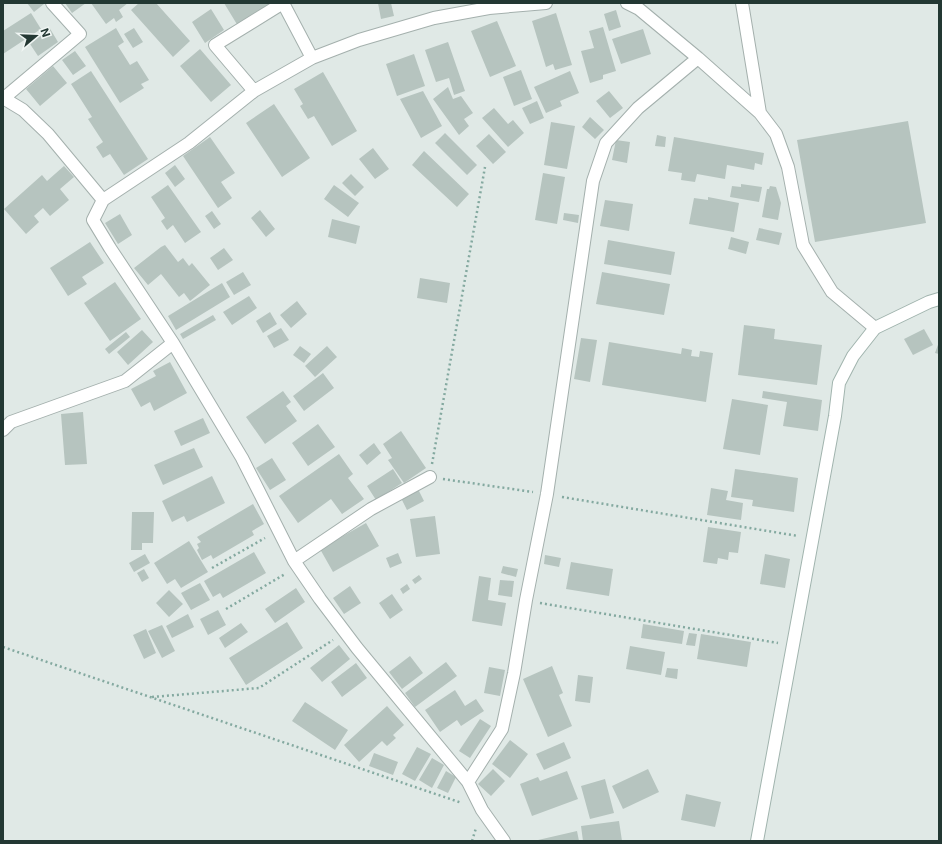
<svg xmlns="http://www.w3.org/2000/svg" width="942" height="844" viewBox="0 0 942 844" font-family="Inter,sans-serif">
	<rect width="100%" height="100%" fill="#e0e9e6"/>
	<path fill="#b6c4bf" d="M27,3H44V4L34,12Z
		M65,3H86L72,13Z
		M91,3H128L119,10L123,17L116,22L114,18L106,24Z
		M139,3H156L190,41L173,57L131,10Z
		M224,3H271L272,5L238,26Z
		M378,3H391L394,16L381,19Z
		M211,9L224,30L205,43L192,22Z
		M616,10L621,27L609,31L604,14Z
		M31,13L41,29L3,54V31Z
		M556,13L572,65L555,70L553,64L546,67L532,21Z
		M497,21L516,66L490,77L471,31Z
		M49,27L58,42L38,56L28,41Z
		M603,27L616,71L603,75V79L590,83L581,51L594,48L589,31Z
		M116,28L124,42L118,46L130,65L137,61L149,80L141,84L144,88L120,103L85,47Z
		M134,28L143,42L133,48L124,34Z
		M643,29L651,54L621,64L612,39Z
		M448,42L465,91L454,95L449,78L436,82L425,50Z
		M200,49L231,85L211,102L180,66Z
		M75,51L86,66L73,75L62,60Z
		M414,54L425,86L397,96L386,64Z
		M53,66L67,83L40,106L26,89Z
		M521,70L532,99L514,106L503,77Z
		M91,71L148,159L124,175L110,154L103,158L96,147L103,142L88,119L92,117L71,84Z
		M570,71L579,93L560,101L562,106L546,113L534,87Z
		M323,72L357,131L332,146L314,116L308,119L300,106L303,104L294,89Z
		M448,87L453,99L461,96L473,113L464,119L469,126L459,135L433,99Z
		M423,91L442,126L421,138L400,99Z
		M609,91L623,108L610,118L596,101Z
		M537,101L544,118L530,124L522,108Z
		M274,104L310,158L282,177L246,123Z
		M494,108L508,124L513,120L524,133L508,147L482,118Z
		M590,117L604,130L595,139L582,127Z
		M908,121L926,223L815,242L797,140Z
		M551,122L575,126L567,169L544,165Z
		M445,133L477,165L467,175L435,143Z
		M489,134L506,152L493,164L476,146Z
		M657,135L666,137L665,147L655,146Z
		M210,137L235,173L221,182L232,198L218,208L183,156Z
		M674,137L764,153L762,165L755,163L754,170L727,165L725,179L697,174L695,182L681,180L682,173L668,171Z
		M616,140L630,142L627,163L612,160Z
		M373,148L389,169L375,179L359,159Z
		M424,151L469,194L457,207L412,165Z
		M175,165L185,179L175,187L165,173Z
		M64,166L74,177L60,189L69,200L50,216L43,208L34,216L39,222L26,234L4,209L42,175L47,181Z
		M543,173L565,177L557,224L535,220Z
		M351,174L364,187L355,196L342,183Z
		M741,184L762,187L759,202L730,197L732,186L741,187Z
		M168,185L201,232L185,243L173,225L167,230L161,221L165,218L151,197Z
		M334,185L359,203L348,217L324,199Z
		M770,186L776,187L781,203L778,220L762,217L767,189H769Z
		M708,197L739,203L734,232L689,224L694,198L708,200Z
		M605,200L633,204L629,231L600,226Z
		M260,210L275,229L266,237L251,218Z
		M212,211L221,224L214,229L205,216Z
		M564,213L579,215L578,223L563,220Z
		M120,214L132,235L118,244L105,223Z
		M332,219L360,226L356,244L328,237Z
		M759,228L782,233L779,245L756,240Z
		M731,237L749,242L746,254L728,249Z
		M608,240L675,252L671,275L604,264Z
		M90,242L104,263L82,277L87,284L68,296L50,268Z
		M165,245L178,262L183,258L189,266L192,263L210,285L190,301L184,293L179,297L161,274L148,285L134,268L161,247Z
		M224,248L233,260L218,270L210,258Z
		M243,272L251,285L234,295L226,282Z
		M602,272L670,284L664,315L596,304Z
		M420,278L450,283L447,303L417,298Z
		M115,282L141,319L110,341L84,303Z
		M222,283L230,297L176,330L168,316Z
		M249,296L257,308L232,325L223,312Z
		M297,301L307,314L291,328L280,315Z
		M270,312L277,324L263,333L256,321Z
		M213,315L216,320L183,339L180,334Z
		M744,325L775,329L774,339L822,345L817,385L738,375Z
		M281,328L289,340L274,348L267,336Z
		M924,329L933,345L913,355L904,339Z
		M142,330L153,342L128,365L117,352Z
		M126,332L130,337L109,354L105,349Z
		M581,338L597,340L590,382L574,379Z
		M609,342L681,354L682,348L692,350L691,356L699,357L700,351L713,353L706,402L602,385Z
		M939,342V354L935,353Z
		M300,346L311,354L304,363L293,355Z
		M327,346L337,357L315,377L305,366Z
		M170,362L187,393L154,411L150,402L141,407L131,389L156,376L153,371Z
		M323,373L334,388L304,411L293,396Z
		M283,391L291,402L286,406L297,421L265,444L246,417Z
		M763,391L822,400L818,431L783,426L787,402L762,398Z
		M732,399L768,405L760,455L723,449Z
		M83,412L87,464L65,465L61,414Z
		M203,418L210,433L181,446L174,431Z
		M318,424L335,447L308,466L292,443Z
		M401,431L426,468L404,483L388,460L392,458L383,444Z
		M374,443L381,453L367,465L359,455Z
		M194,448L203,467L163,485L154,465Z
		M339,454L353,474L348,478L364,499L342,514L331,499L298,523L279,496Z
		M272,458L286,480L270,490L256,468Z
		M393,469L402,483L376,500L367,486Z
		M735,469L798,478L794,512L752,506L753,500L731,497Z
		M212,476L225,503L187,522L184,516L172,522L162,501Z
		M711,488L728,491L726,500L743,503L741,520L707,515Z
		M418,489L424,501L407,510L401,498Z
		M253,504L264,524L252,531L254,535L213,559L211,555L202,560L197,550L199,548L197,544L201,542L197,537Z
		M132,512H154L153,543H142V550H131Z
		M435,516L440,554L416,557L410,519Z
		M366,523L379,546L333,572L320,549Z
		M708,527L741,532L738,553L729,552L728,560L718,558L717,564L703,562Z
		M189,541L208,572L181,588L175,579L167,584L154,563Z
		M254,552L266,573L223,598L220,593L213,597L204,581Z
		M398,553L402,563L390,568L386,558Z
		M145,554L150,563L134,572L129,563Z
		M765,554L790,559L785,588L760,584Z
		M545,555L561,558L559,567L544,564Z
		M571,562L613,569L609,596L566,589Z
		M503,566L518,569L516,577L501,573Z
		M144,569L149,578L142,582L137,573Z
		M419,575L422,579L415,584L412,580Z
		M479,576L491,578L488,600L506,603L502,626L472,621Z
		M500,580L514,581L512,597L498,595Z
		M200,583L210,600L191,610L181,593Z
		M407,584L410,589L403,594L400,589Z
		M350,586L361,603L344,614L333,598Z
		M296,588L305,602L275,623L265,609Z
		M169,590L183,604L169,617L156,603Z
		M392,594L403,610L390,619L379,603Z
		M218,610L226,625L208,635L200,619Z
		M188,614L194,627L172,638L166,626Z
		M287,622L303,648L246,685L229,658Z
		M241,623L248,632L225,648L219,638Z
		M643,624L684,631L682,644L641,638Z
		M162,625L175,651L162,658L148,631Z
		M146,629L156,653L144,659L133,635Z
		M689,633L697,634L695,646L686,645Z
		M701,634L751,642L747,667L697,659Z
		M339,645L350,659L322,682L310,668Z
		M630,646L665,652L661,675L626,669Z
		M410,656L423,673L402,689L389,672Z
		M446,662L457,676L415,707L405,693Z
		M356,663L367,678L342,697L331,682Z
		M552,666L563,693L559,695L572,726L548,737L523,679Z
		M489,667L505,670L500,696L484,693Z
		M667,668L678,669L677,679L665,677Z
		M578,675L593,677L590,703L575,701Z
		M455,690L465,706L476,699L484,711L461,726L457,720L440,732L425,710Z
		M305,702L348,730L335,750L292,721Z
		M387,706L404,725L393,735L396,738L387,746L382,741L359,762L344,745Z
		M480,719L491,726L470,758L459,751Z
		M510,740L528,754L510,778L492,764Z
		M564,742L571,758L544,770L536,754Z
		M417,747L431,754L415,781L402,774Z
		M374,753L398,762L393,775L369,766Z
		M432,758L444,765L432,788L419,780Z
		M493,769L505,781L491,796L478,784Z
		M648,769L659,792L623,809L612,786Z
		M446,771L456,777L448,793L437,788Z
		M567,771L578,799L532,816L520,784L538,777L540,781Z
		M605,779L614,813L590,819L581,786Z
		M686,794L721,802L715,827L681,820Z
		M619,821L622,841H583L581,826Z
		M577,831L579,841H538V840Z"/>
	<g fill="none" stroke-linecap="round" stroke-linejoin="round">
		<g stroke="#a4b0ad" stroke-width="14">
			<path id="street" d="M627,3L639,9L698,58L760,113L776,134L788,167L803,245L832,292L875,328
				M742,3L760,113
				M254,91L215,45L283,3L312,58
				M3,98L23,110L48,134L103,200
				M4,98L80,34L52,3
				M3,430L11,422L125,381L173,343
				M294,561L371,509L430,477
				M468,782L502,729L514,673L526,600L547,494L593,181L606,143L638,108L698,58
				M504,841L482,810L468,782L357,648L320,599L294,561L242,458L173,343L110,248L93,220L103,200L189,143L254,91L312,58L359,40L434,18L489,8L546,3"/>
		</g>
		<g stroke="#a1b4ae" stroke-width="14">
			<path id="secondary" d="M757,841L835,416L839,383L853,356L875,328L929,302L939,299"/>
		</g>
		<path stroke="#84a9a0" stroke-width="2.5" stroke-dasharray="2 3" stroke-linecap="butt" d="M432,464L485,167
			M443,479L533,492
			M562,497L798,536
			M212,568L265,538
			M540,603L778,643
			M226,609L285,574
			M3,647L462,803
			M152,697L259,688L333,640
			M472,841L476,828"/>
		<use href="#street" stroke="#fff" stroke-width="12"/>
		<use href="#secondary" stroke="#fff" stroke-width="12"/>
	</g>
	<rect width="942" height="844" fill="none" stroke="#233833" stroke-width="8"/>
	<g transform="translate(36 36) rotate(71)" stroke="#f0f6f4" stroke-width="3" paint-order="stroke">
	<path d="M0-3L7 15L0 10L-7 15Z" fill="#233833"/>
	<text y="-6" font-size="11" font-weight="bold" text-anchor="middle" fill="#233833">N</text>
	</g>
</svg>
